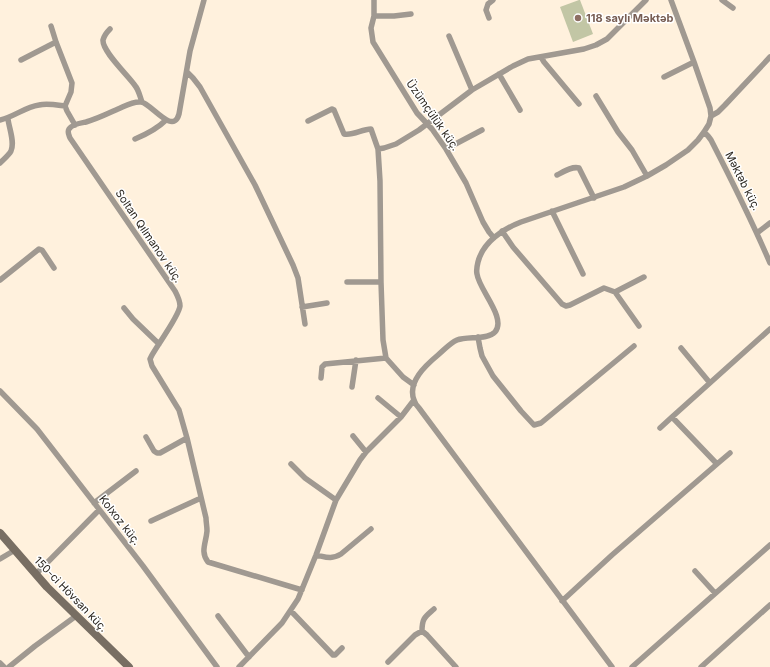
<svg xmlns="http://www.w3.org/2000/svg" width="770" height="667" viewBox="0 0 770 667" font-family="Inter,sans-serif">
	<rect width="100%" height="100%" fill="#fff1dd"/>
	<path fill="#c2c6a5" d="M579,0H580L593,34L573,42L560,7Z"/>
	<g fill="none" stroke-linecap="round" stroke-linejoin="round">
		<path stroke="#a09991" stroke-width="5.5" d="M204,0L190,51L179,114C173,136 151,103 141,102C133,101 125,106 118,109C107,114 97,119 86,122C81,123 72,124 69,129C67,132 69,135 70,138L175,291C177,295 180,300 180,306C179,316 158,344 152,355L150,359L152,366L179,410L187,438L206,518C206,522 207,526 207,531C206,543 200,552 208,562L302,590
			M374,0V16L371,28L373,42L417,113L432,129L446,149L466,183L483,222L489,232L494,238
			M722,0L733,8
			M374,16H394L411,14
			M489,18L486,10L488,4L493,0
			M51,26L56,42L72,83L71,92L65,106
			M110,29C107,32 104,36 103,40C102,52 130,77 136,87C139,91 140,97 142,102
			M449,36L472,90
			M541,57L544,62L579,104
			M21,60L56,42
			M187,72L193,78L200,87L255,185L293,265L298,278L305,324
			M499,74L520,110
			M664,77L694,62
			M596,96L618,132L632,150L647,176
			M711,116L718,112L725,105L770,57
			M0,120C14,117 25,107 39,105C47,103 57,105 65,106L67,111L75,125
			M308,121L332,109L334,110L344,134C353,136 362,129 371,129L378,149L380,181L381,282L383,340L386,358L403,377L414,385
			M704,132L708,136L711,140C732,181 752,221 770,263
			M135,139C147,134 157,129 166,120
			M378,149L384,148L396,144L419,130L472,90L513,66L528,59L584,49L596,45L607,39L646,0
			M446,149L482,130
			M0,163C4,159 9,155 11,151C15,142 9,128 8,119
			M557,175C563,172 572,166 579,168L594,198
			M552,211L583,274
			M502,231L513,247L562,304L566,306L570,305L604,288L615,292L639,326
			M757,233L770,223
			M0,280L39,249L42,250L54,268
			M347,282H381
			M615,292L644,277
			M302,307L327,303
			M124,308L133,319L159,344
			M478,337L480,348L482,356L493,376L521,411L534,425L541,423L634,346
			M681,348L710,383
			M321,378L322,367L325,364L386,358
			M352,387L356,360
			M0,391L37,429L143,566L217,667
			M378,398L401,417
			M660,428L672,417
			M353,436L366,452
			M146,437L154,451L157,453H160L187,438
			M291,464L305,478L336,500
			M717,464L730,453
			M94,503L136,471
			M151,521L201,498
			M316,555C326,557 331,560 341,554L371,529
			M0,559L15,550
			M695,571L715,593
			M36,574L99,510
			M562,601L612,555L717,464L672,417L770,329
			M291,611L333,655H335L342,648
			M218,616L249,657
			M422,631C422,618 425,617 434,609
			M388,662L415,635L422,631L427,635L456,667
			M0,663L4,667
			M9,667L35,646L76,616
			M239,667L282,623L298,599L316,555L336,500L360,460L366,452L401,417L414,400
			M612,667L419,408C417,406 415,403 414,400C407,382 426,365 438,355C444,350 450,343 457,340C467,336 488,340 495,332C507,318 479,290 477,274C476,270 477,266 478,262C483,242 503,229 521,222L624,187L647,176L666,165L688,150L698,140L704,132L709,124L711,116L710,108L694,62L671,0
			M632,667L770,545
			M701,667L770,605"/>
		<path stroke="#786e63" stroke-width="8" d="M0,533L47,587L129,667"/>
	</g>
	<circle fill="#8d6e63" stroke="#fff" stroke-width="1.5" cx="578" cy="18" r="4"/>
	<g text-anchor="middle" dominant-baseline="central" stroke-width="3" stroke-linejoin="round" paint-order="stroke">
		<g font-size="11" font-weight="bold" fill="#785e54" stroke="#fff" text-anchor="start">
			<text x="586" y="18">118 saylı Məktəb</text>
		</g>
		<g font-size="11" fill="#241f18" stroke="#fff">
			<text transform="translate(433 115) rotate(55)">Üzümçülük küç.</text>
			<text transform="translate(743 181) rotate(63)">Məktəb küç.</text>
			<text transform="translate(149 236) rotate(56)">Soltan Qılmanov küç.</text>
			<text transform="translate(120 520) rotate(52)">Kolxoz küç.</text>
			<text transform="translate(71 594) rotate(46)">150-ci Hövsan küç.</text>
		</g>
	</g>
</svg>
